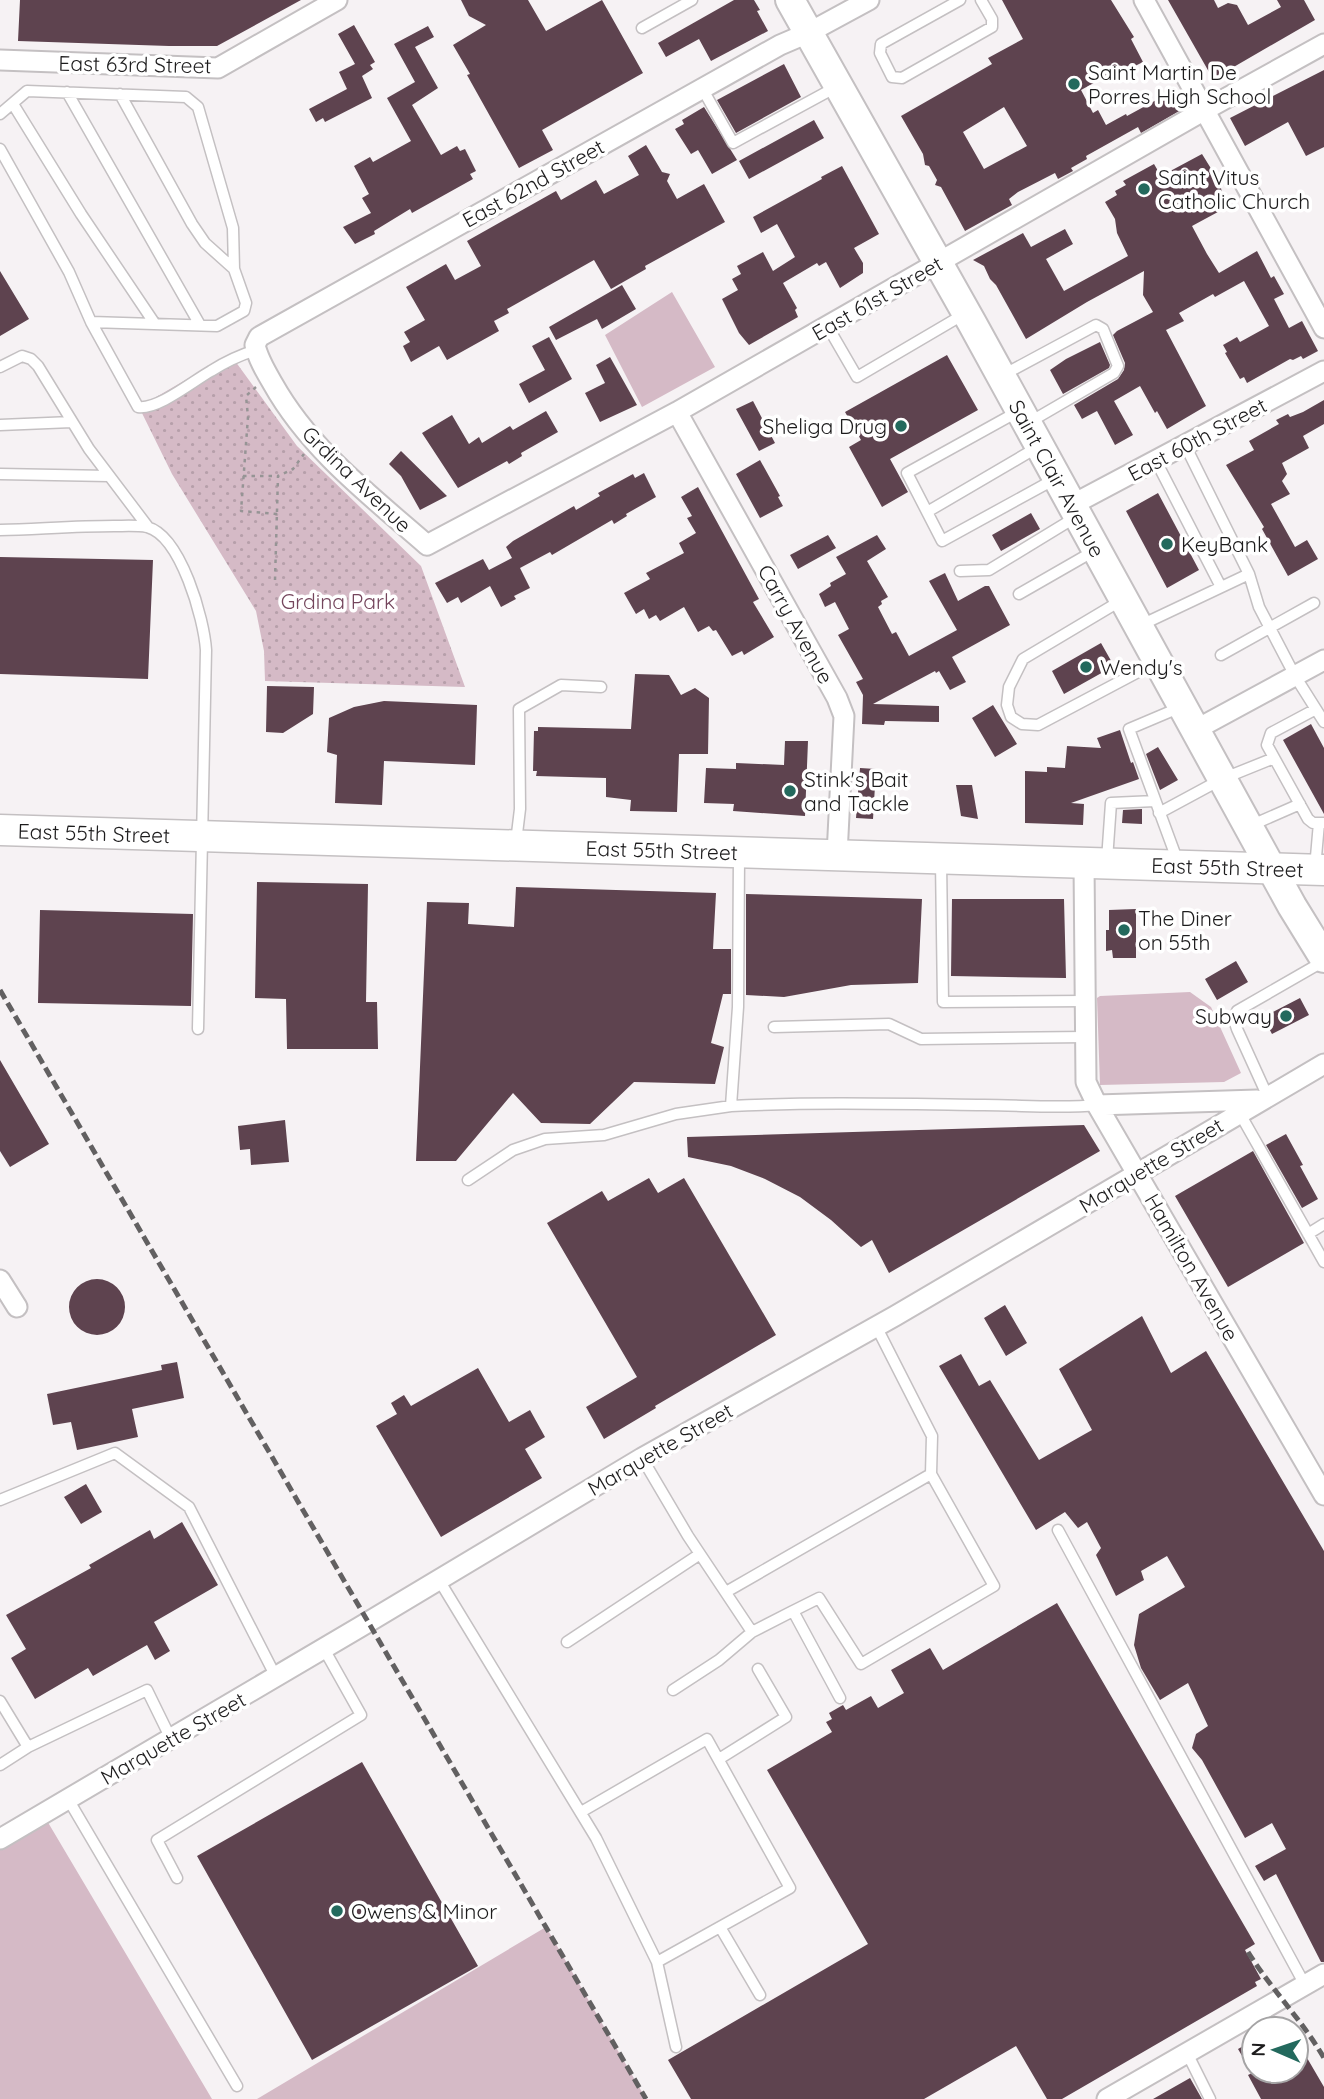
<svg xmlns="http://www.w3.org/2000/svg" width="1324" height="2099" viewBox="0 0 1324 2099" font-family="Quicksand,sans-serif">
	<defs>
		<pattern id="park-dots" width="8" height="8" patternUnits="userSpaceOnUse" patternTransform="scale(1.75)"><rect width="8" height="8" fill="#d5bac6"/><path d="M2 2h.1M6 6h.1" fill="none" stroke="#b69faa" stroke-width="1.8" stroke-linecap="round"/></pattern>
	</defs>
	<rect width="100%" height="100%" fill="#f6f2f4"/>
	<path fill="#d5bac6" d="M672,292L715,367L642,407L605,335Z
		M1190,992L1211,1007L1241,1073L1224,1082L1100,1085L1097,998L1100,996Z
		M43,1814L212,2099H0V1839Z
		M546,1927L646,2099H257Z"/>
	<path fill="url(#park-dots)" d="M230,354L297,446L421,566L465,687L265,681L264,651L256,611L172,474L139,407Z"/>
	<path fill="#5e434f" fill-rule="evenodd" d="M20,0H301L217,46H169L18,41Z
		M461,0H528L546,31L602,0L643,73L542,130L553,150L519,168L467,75L470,74L453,45L486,25L469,16Z
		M734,0H754L760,10L757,11L768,31L711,61L699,39L666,57L658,43Z
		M1002,0H1111L1134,37L1131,39L1143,62L1123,72L1121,68L1081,90L1093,113L1098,110L1106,125L1126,114L1127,116L1171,92L1181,110L1141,133L1138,127L1086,156L1087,159L1071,168L1073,171L1058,179L1055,173L1018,192L1009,199L1012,205L965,231L941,187L935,185L937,180L929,166L925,165L923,154L901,116L992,64L988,58L1023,39ZM1004,107L1027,146L984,169L963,132Z
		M1168,0H1214L1218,8L1228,3L1237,5L1248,25L1281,7L1277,0H1304L1315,20L1213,79Z
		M354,25L375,62L370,65L373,69L362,76L372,98L325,122L323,118L316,122L309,109L347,89L339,72L355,64L338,34Z
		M428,26L434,37L415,47L438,88L412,105L441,155L457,146L460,151L465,149L476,171L470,174L473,179L412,213L410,209L374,231L375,234L355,244L343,227L371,213L362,198L369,194L354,166L370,157L373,162L411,141L387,98L415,82L394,44Z
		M784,64L801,97L736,133L717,100Z
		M1324,70V147L1306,156L1288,122L1245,146L1230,118Z
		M704,107L737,160L712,174L698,150L691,154L675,129L684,124L682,120Z
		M814,120L824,138L749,179L739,161Z
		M646,145L662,172L670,174L667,181L677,199L704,184L725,222L645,266L646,269L611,289L594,260L507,309L509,313L494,321L499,331L447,360L439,346L411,362L403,346L410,342L404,332L425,320L406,287L446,264L455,280L481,266L467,241L556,191L561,200L596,180L604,194L639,175L628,156Z
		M1202,154L1220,183L1222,193L1229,206L1192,226L1207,254L1219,273L1257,251L1271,278L1274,276L1284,294L1274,299L1289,328L1302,321L1318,351L1303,359L1301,356L1293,360L1290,359L1247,383L1244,377L1240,379L1225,353L1227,352L1223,345L1237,337L1240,342L1269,326L1244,281L1215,297L1213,294L1179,313L1184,321L1166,330L1206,406L1167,429L1157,411L1155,413L1140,386L1114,401L1133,435L1115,445L1097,411L1082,419L1074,405L1118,379L1124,370L1125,363L1113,335L1117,331L1153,312L1143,295L1144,271L1087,302L1026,339L996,285L990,279L984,266L973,260L1023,233L1031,247L1065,229L1073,244L1046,259L1064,291L1128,256L1117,233L1115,219L1105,202L1117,195L1115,191L1126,185L1123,181L1154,164L1161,176Z
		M842,166L879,234L854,248L863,263V273L840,288L826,262L819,266L817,263L783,283L797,308L795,310L798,317L749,345L739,333L722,299L738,290L732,279L741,274L737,266L763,252L773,271L795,257L777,224L761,233L753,217L822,179L821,177Z
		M0,271L29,319L0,336Z
		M622,285L636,309L602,329L597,319L556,340L549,327Z
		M549,337L572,379L529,403L519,384L545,370L532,346Z
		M1100,342L1110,365L1109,368L1063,394L1050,370L1066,359Z
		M947,355L978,410L890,459L908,492L882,507L849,447L861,440L845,412Z
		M610,357L637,405L600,422L585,393L605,383L596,365Z
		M1324,400V424L1303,436L1309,448L1282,463L1287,474L1282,481L1290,494L1271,504L1295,547L1307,540L1318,559L1288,576L1262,529L1264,527L1226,465L1254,450L1249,441L1279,424L1276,420L1288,414L1290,417L1303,412Z
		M753,401L775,443L759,451L736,409Z
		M546,411L558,432L521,453L522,456L509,464L507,461L458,488L422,433L452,415L469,444L479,437L482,443L510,426L513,430Z
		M401,451L447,496L420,510L401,476L389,464Z
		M760,460L780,496L778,497L783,506L760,518L736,474Z
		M644,473L656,497L626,514L627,516L614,524L612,520L552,555L550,552L520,568L530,588L514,596L516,599L501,607L490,586L461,603L458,597L447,603L435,583L483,559L489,570L512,558L506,547L513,541L574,506L576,510L600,496L598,493L633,474L635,478Z
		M698,487L759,599L753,602L774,637L744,655L742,651L732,656L716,630L713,631L709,626L698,632L684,607L660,621L656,615L649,619L644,609L636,614L624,593L650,579L646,573L684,553L679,543L696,533L687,518L692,516L681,497Z
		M1158,493L1199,570L1167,588L1126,511Z
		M1031,513L1040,529L1001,551L992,535Z
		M828,535L836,548L798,569L790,555Z
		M877,535L886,549L867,561L888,597L881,601L882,604L878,607L892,634L896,632L909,656L957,630L929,581L945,573L958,601L985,586H989L1010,625L952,657L966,682L950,690L939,671L936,673L935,671L873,704L939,706V722L885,721L884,725L862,724L863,695L856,682L863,679L838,635L849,629L835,602L825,607L819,594L831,586L830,583L846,574L836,557Z
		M0,557L153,560L148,679L0,674Z
		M1101,643L1114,666L1064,694L1052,671Z
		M635,674L669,675L681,695L695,688L709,698L708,754H679L677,812L630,811L631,800L606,797V778L536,776L537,771H533L534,731H538V727L631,729Z
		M267,686L314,687L313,714L283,733L266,732Z
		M384,701L477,705L475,765L384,761L382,805L335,803L337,755L327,752L329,718L354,707Z
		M993,705L1017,744L995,757L972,718Z
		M1311,724L1324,748V814L1283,740Z
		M1120,730L1131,763L1133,762L1139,779L1071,803L1084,804L1083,825L1025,823V771L1047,772V767L1065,768L1067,746L1101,748L1097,738Z
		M785,741H808L805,816L733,811L734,804L704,803L706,768L736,769V763L784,765Z
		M1158,747L1178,780L1160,790L1146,754Z
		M860,768L876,769L873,819L856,818Z
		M956,785H972L978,819L961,816Z
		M1142,809V824L1122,823L1123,810Z
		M257,882L368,884L366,1002H377L378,1049H287L286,999L255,998Z
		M516,887L716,893L713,949H731V994H723L711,1043L724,1047L715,1084L634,1082L590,1124L541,1123L513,1093L456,1161H416L427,902L469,903L468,924L514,927Z
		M746,894L922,899L918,983L851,985L784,997L746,995Z
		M952,899H1064L1066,978L951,976Z
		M1136,909V958H1113L1112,950L1106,951V930H1109V910Z
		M40,910L193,914L191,1006L38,1003Z
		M1236,961L1248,982L1217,1000L1205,979Z
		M1300,998L1309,1015L1272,1034L1263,1017Z
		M0,1060L49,1144L10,1167L0,1151Z
		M285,1120L289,1162L251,1165L250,1149L240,1150L238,1126Z
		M1084,1125L1100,1151L889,1273L872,1240L861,1247L831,1220L800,1197L765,1179L731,1166L688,1157L687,1137Z
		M1286,1134L1303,1165L1300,1166L1318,1199L1302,1208L1266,1145Z
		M1253,1151L1304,1243L1228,1287L1175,1196Z
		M649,1178L658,1193L684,1178L776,1335L655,1406L656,1408L604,1439L586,1407L637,1377L547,1223L602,1191L608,1201Z
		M69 1307a28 28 0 1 1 56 0a28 28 0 1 1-56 0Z
		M1005,1305L1027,1343L1006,1356L984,1318Z
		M1142,1316L1171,1373L1206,1351L1324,1551V1962H1321L1276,1874L1264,1881L1255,1866L1286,1849L1272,1823L1245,1838L1202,1760L1192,1748L1196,1734L1208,1726L1188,1683L1160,1700L1141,1668L1134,1645L1139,1614L1185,1587L1167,1556L1141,1571L1144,1580L1116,1596L1096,1555L1101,1548L1087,1522L1078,1528L1065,1512L1036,1530L939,1366L961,1354L979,1386L990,1380L1039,1460L1092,1430L1059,1369Z
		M177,1362L184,1398L132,1409L138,1437L77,1450L71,1422L53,1425L47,1394L162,1370L161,1365Z
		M478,1368L509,1422L530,1410L545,1437L525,1449L542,1478L441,1537L376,1426L397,1414L391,1403L404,1395L411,1406Z
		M86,1484L102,1512L81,1524L64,1497Z
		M182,1522L218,1585L154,1622L170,1651L155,1660L147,1645L93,1676L88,1668L35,1699L11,1658L26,1649L6,1615L91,1568L89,1565L150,1530L154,1539Z
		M1057,1603L1255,1944L1245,1950L1261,1979L1255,1982L1257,1986L1062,2099H1047L1016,2046L924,2099H691L668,2060L868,1944L767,1770L832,1732L826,1722L832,1719L829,1713L843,1705L846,1710L871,1696L878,1708L904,1693L891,1670L930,1648L943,1670Z
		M362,1762L478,1966L312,2060L197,1856Z
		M1296,2039L1324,2087V2099H1261L1248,2075L1252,2073L1238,2049L1254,2040V2072L1296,2071Z
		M1190,2078L1202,2099H1153Z"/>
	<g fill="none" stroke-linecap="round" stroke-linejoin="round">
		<g stroke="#c4c0c2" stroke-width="13">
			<path id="service" d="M960,0L881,44L880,53L892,77L902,78L992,27V19L981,0
				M642,28L692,0
				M702,88L733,143L838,86
				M67,92L200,325
				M120,94L192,224L205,243L234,269
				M13,104L81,214L155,324
				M0,114L27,91L186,97L198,107L233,228L234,269L246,303L244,311L217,326L91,322L69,272L0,149
				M91,322L138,407C158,410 193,381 211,371C225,362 240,355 256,350
				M828,327L857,377L966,313
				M0,367L22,356L31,359L38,366L89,449L148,527
				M1003,375L1096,325L1103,329L1118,366L1114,373L1028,423
				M1017,412L907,473L942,541L1055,479
				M0,425L72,422
				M1185,445L1249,574L1259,607L1295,676L1324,722
				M1156,461L1221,587
				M0,474L109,476
				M927,512L1038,447
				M0,530C38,529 76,526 114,526C124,526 137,525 147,527C181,536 204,619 206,650L198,1029
				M960,571L989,570L1076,517
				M1019,594L1094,551
				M1122,600L1023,659L1009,687L1007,705L1011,717L1022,724L1038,725L1155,663
				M1139,626L1249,574
				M1221,655L1314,603
				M1316,709L1271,733L1267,745L1308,819L1313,823H1324
				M1159,813L1222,779L1274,758
				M1252,825L1300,804
				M516,842L520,809L519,709L561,685L601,687
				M739,857L738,1007L731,1106C815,1102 900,1104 984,1105C1022,1105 1059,1109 1097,1105
				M1107,860L1111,803L1155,801
				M941,861L943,1002L1086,1001
				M1178,862L1129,729L1181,707
				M1315,868L1319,823
				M774,1027L889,1024L921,1039L1086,1037
				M1267,1095L1237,1029L1234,1020L1237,1011L1324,961
				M1239,1112L1324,1262
				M468,1180L513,1150L545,1139L604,1135L676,1114L731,1106
				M1308,1234L1324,1224
				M642,1458L688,1536L752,1632L793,1611L840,1698
				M0,1500L115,1453L189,1507L276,1677
				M1058,1530L1305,1985
				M439,1580L596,1838L657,1962L676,2047
				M726,1592L931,1474
				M793,1611L819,1598L861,1664L994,1586L931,1474L932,1436L876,1326
				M567,1642L700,1554
				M673,1690L719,1660L752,1632
				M0,1701L28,1747L147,1690L171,1739
				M719,1759L786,1717L758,1669
				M0,1765L28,1747
				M68,1799L237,2086
				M581,1812L707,1739L790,1888L657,1962
				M177,1878L157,1840L361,1715L324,1649
				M720,1927L760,1995
				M1187,2053L1210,2099"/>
		</g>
		<g stroke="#c4c0c2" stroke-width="23">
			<path id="minor" d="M869,0L808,33L780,45L259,337L255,345C258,359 266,372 273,384C310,450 371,496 427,545L677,412L1203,111L1324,44
				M1144,0L1324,328
				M0,60L218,68L337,0
				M677,412L837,698L844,716L837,855
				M1070,506L1324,371
				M1195,730L1324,660
				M1084,863L1086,1082L1097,1105L1324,1495
				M1097,1105L1257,1100
				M0,1280L17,1307
				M0,1839L360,1627L642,1458L895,1316L1324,1064
				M1107,2099L1324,1974"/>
		</g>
		<g stroke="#c4c0c2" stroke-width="32">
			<g id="secondary">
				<path id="s1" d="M790,0L972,323L1292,906L1324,958"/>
			</g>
		</g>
		<g stroke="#c4c0c2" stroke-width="33">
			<g id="primary">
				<path id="s2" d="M0,830L1324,870"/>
			</g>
		</g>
		<path stroke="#969495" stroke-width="2.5" stroke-dasharray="3.5 5" stroke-linecap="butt" d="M256,387L246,396L248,417L241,511L277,514
			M243,476H278
			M275,580L278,476L293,469L304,454"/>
		<use href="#service" stroke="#fff" stroke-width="10"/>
		<use href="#minor" stroke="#fff" stroke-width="19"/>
		<use href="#secondary" stroke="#fff" stroke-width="28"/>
		<use href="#primary" stroke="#fff" stroke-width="30"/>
		<path stroke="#626061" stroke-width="5" stroke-dasharray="10 5" stroke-linecap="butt" d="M0,990L646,2099
			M1248,1952C1271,1989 1302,2020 1324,2058"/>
	</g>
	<g fill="#23695d" stroke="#fff" stroke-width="2.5">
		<circle cx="1074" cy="84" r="7"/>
		<circle cx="1144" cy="189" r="7"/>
		<circle cx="901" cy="426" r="7"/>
		<circle cx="1167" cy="544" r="7"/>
		<circle cx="1086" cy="667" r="7"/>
		<circle cx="790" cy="791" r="7"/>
		<circle cx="1124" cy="930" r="7"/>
		<circle cx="1286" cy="1016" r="7"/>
		<circle cx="337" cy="1911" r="7"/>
	</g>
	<g text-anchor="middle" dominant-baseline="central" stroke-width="7" stroke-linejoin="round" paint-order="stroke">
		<g font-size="21" fill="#1d1c1d" stroke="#fff">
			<text transform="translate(135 64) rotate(1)">East 63rd Street</text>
			<text transform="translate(533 183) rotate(-29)">East 62nd Street</text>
			<text transform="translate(877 298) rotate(-30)">East 61st Street</text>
			<text transform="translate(1197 439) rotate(-28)">East 60th Street</text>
			<text transform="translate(357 479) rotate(44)">Grdina Avenue</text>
			<text stroke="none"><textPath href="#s1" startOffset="548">Saint Clair Avenue</textPath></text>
			<text transform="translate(796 624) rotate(61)">Carry Avenue</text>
			<text stroke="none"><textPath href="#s2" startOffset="94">East 55th Street</textPath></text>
			<text stroke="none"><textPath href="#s2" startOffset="662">East 55th Street</textPath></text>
			<text stroke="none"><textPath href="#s2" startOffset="1228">East 55th Street</textPath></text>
			<text transform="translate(1151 1165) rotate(-31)">Marquette Street</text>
			<text transform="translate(1192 1267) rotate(60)">Hamilton Avenue</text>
			<text transform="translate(660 1449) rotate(-30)">Marquette Street</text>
			<text transform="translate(173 1738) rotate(-30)">Marquette Street</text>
		</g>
		<g font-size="21" fill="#1d1c1d" stroke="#fff" text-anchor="start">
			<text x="1088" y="72">Saint Martin De<tspan x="1088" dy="24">Porres High School</tspan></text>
			<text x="1158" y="177">Saint Vitus<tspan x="1158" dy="24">Catholic Church</tspan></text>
			<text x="887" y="426" text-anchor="end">Sheliga Drug</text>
			<text x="1181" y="544">KeyBank</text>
			<text x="1100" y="667">Wendy's</text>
			<text x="804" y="779">Stink's Bait<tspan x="804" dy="24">and Tackle</tspan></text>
			<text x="1138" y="918">The Diner<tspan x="1138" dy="24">on 55th</tspan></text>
			<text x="1272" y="1016" text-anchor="end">Subway</text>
			<text x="351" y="1911">Owens &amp; Minor</text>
		</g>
		<g font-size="21" fill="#74455c" stroke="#fff">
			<text x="338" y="601">Grdina Park</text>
		</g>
	</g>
	<g transform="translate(1275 2050) rotate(272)"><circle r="33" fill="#ffffff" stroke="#a5a4a5" stroke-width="2"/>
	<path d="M0-5L12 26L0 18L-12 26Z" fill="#23695d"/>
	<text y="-10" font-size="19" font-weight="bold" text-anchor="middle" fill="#1d1c1d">N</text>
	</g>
</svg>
